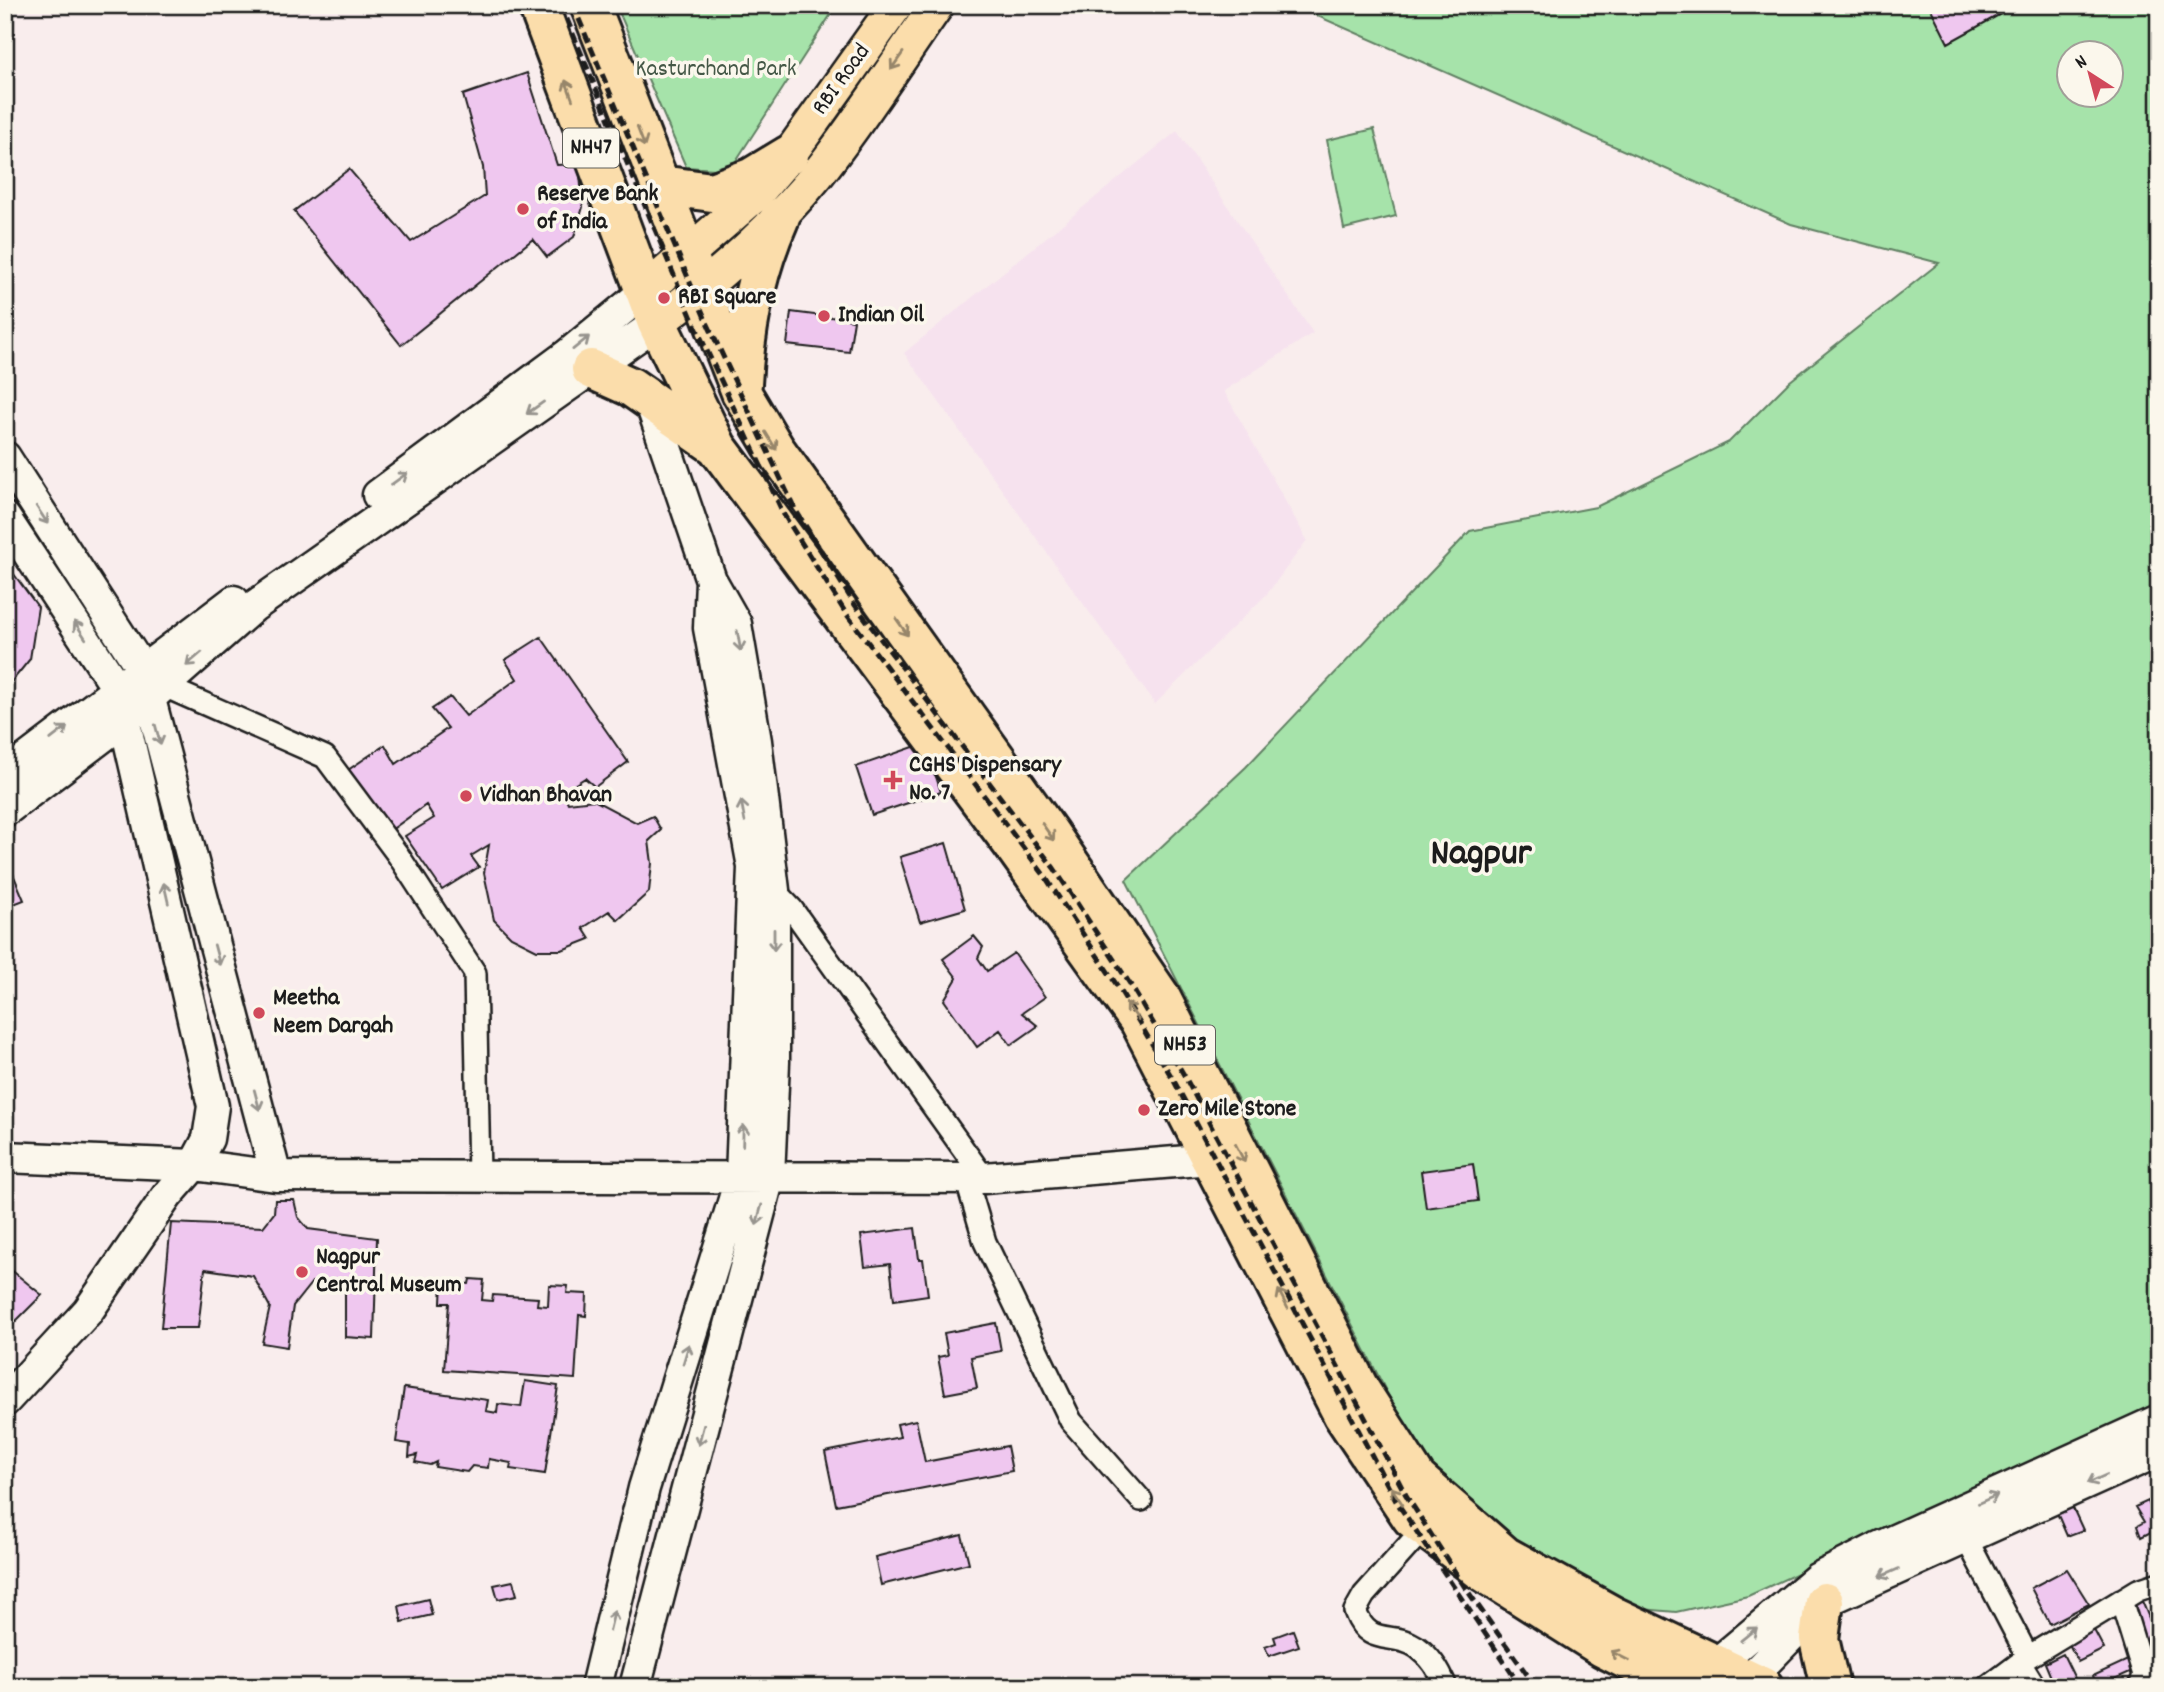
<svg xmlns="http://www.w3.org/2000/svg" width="2164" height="1692" viewBox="0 0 2164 1692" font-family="Dekko,sans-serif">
	<rect width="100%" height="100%" fill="#f9eded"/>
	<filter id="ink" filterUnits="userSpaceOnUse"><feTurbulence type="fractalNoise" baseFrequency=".0143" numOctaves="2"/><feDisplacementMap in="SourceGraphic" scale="14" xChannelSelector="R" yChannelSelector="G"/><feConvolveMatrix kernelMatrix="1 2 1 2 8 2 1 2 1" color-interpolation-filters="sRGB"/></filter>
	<g filter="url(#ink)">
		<path fill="#f6e2ee" d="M1177,131L1313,333L1224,391L1307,540L1267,594L1155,704L904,353Z"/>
		<path fill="#a6e3aa" stroke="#618063" stroke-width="2" fill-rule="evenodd" d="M616,5H837L730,170L686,167Z
			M1317,5H2159V1408L1748,1596L1676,1612L1596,1605L1521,1556L1417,1452L1126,880L1246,767L1470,531L1596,507L1729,442L1789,382L1939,263L1791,224L1313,14ZM2070,52H2112V94H2070Z
			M1374,129L1396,216L1344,229L1327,140Z"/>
		<path fill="#efc7ef" stroke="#1c1c1c" stroke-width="2" d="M1929,5H2017L1948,43Z
			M527,73L557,165L579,164L583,207L574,237L547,257L533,239L401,345L294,211L349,169L411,242L485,196L483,167L463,95Z
			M791,312L854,320L849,352L787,345Z
			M5,562L38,607L30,659L9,685H5Z
			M541,637L628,762L595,787L585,778L563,792L568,803L594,800L637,823L653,816L661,830L649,841L652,863L649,892L618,920L609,911L583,928L590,939L562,950H537L511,937L494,920L484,873L489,845L471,856L479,867L442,890L405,836L434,818L426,805L391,830L348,770L385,745L396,764L448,728L432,709L450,697L466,716L517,679L505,660Z
			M925,743L941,792L872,815L856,767Z
			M946,843L965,909L920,922L900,857Z
			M8,862L24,900L6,907L5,863Z
			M974,936L983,947L978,958L987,971L1014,953L1045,997L1022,1013L1038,1026L1011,1045L1000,1030L977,1047L944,1000L957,978L943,959Z
			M1473,1164L1478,1201L1426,1208L1421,1171Z
			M275,1200H294L298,1217L308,1229L377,1238L374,1339L345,1337V1285L312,1282L293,1306L287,1347L262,1343L270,1307L253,1276L205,1269L198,1328H161L171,1223L263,1227L274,1213Z
			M915,1228L919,1259H923L928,1295L894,1300L890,1264L865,1267L861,1235Z
			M5,1265L42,1295L5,1332Z
			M470,1279L484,1280L482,1300L492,1301L493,1295L538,1298L537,1305L548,1306L549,1285L568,1286L567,1293L587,1294L586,1316L579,1315L575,1379L444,1370L449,1303H441L442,1282L469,1284Z
			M996,1323L1001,1351L971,1357L977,1388L945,1394L938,1357L948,1355L944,1333Z
			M525,1381L558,1386L545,1474L510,1469L511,1463L489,1459L488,1468L472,1466L467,1472L435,1467L436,1462L430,1465L415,1462L417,1455L409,1457L410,1444L396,1442L404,1388L488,1400L486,1411L497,1413L498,1404L521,1407Z
			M916,1420L925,1462L1007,1446L1012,1471L836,1505L825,1452L900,1437L897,1424Z
			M2159,1464V1484L2149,1471Z
			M2148,1501L2159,1528L2141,1537L2137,1526L2144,1522L2135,1507Z
			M2072,1506L2083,1530L2067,1536L2057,1513Z
			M962,1535L969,1563L881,1585L875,1557Z
			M2067,1569L2089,1604L2050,1624L2031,1588Z
			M513,1581L517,1595L498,1599L494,1585Z
			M428,1599L432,1615L402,1622L399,1606Z
			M2142,1601L2159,1642V1651L2147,1655L2127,1608Z
			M1293,1630L1299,1646L1269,1656L1265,1647L1276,1643L1274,1637Z
			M2094,1630L2104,1649L2078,1662L2068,1642Z
			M2063,1654L2079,1687H2055L2045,1663Z
			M2134,1657L2139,1668L2097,1687L2093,1676Z"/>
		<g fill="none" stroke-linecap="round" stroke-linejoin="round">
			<g stroke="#1c1c1c" stroke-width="26">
				<path id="street" d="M164,686L325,757L398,855L475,973L479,1176
					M769,885L792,909L984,1178
					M966,1178L985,1242L1071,1421L1141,1500
					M1425,1527L1364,1595L1355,1611C1369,1649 1392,1630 1417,1647C1431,1657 1440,1672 1446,1687
					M1966,1538L2028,1657
					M2121,1600L2144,1675L2140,1687
					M2020,1663L2035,1687
					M1988,1687L2028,1657L2138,1590L2159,1583"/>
			</g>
			<g stroke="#1c1c1c" stroke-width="35">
				<path id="secondary" d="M5,457L142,669L276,1176
					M378,495L567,355L644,292
					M5,518L117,688L213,1106L208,1139L194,1165L167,1196L88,1311L5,1401
					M5,775L234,601
					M5,811L126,719L253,607L657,323
					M5,1157L194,1165L276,1176L984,1178L1211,1159
					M596,1687L644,1488L741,1177L753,867L709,628L711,580
					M635,1687L769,1177L774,1062V890L756,741L736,624L711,580L650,401
					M1709,1687L1716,1664L1818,1578L1877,1548L2159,1420
					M1731,1687L1750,1678L1824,1602L2159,1451"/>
			</g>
			<g stroke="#1c1c1c" stroke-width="38">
				<path id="primary" d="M644,292L755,195L789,155L896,5
					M657,323C715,280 771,231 817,175C860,121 897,62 937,5"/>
			</g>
			<g stroke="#1c1c1c" stroke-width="44">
				<path id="highway" d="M538,5L657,323L717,447L1011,842L1140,1022L1343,1415L1412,1518L1479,1569L1602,1647L1681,1687
					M590,5L741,392L775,449L1049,833L1160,996L1360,1390L1417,1479L1505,1556L1615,1617L1763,1687
					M660,185L712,192L751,178L789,155
					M591,369L631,387L716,446
					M742,384C745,325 756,271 780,217
					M1824,1602L1819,1639L1830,1687"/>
			</g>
			<use href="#street" stroke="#fbf7ec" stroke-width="21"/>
			<use href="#secondary" stroke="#fbf7ec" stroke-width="30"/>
			<use href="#primary" stroke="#fbddab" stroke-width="33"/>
			<use href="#highway" stroke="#fbddab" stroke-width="38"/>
			<path stroke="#1c1c1c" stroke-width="5" stroke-dasharray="10 5" stroke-linecap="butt" d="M561,5L694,323L784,515L845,612L1044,875L1120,990L1174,1081L1396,1501L1521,1687
				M573,5L705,318L795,509L855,605L1054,868L1130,984L1184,1075L1406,1495L1464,1586L1536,1687"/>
		</g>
		<defs><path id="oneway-shaft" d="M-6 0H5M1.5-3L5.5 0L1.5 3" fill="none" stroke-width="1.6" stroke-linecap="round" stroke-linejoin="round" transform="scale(1.75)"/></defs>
		<g stroke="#97866b">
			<use href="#oneway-shaft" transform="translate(897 61) rotate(125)"/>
			<use href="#oneway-shaft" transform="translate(569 90) rotate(-110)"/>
			<use href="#oneway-shaft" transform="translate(641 137) rotate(69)"/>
			<use href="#oneway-shaft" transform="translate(771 441) rotate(58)"/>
			<use href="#oneway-shaft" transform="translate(902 627) rotate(55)"/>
			<use href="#oneway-shaft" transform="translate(1048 832) rotate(55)"/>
			<use href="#oneway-shaft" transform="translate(1132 1011) rotate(-126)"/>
			<use href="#oneway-shaft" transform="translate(1240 1153) rotate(63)"/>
			<use href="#oneway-shaft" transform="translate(1283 1299) rotate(-117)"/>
			<use href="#oneway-shaft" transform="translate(1397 1496) rotate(-124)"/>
			<use href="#oneway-shaft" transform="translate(1620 1656) rotate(-153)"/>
		</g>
		<g stroke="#97948e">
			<use href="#oneway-shaft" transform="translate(581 343) rotate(-39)"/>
			<use href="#oneway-shaft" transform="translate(535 408) rotate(145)"/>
			<use href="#oneway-shaft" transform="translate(399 479) rotate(-36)"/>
			<use href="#oneway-shaft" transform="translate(42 515) rotate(57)"/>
			<use href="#oneway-shaft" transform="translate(80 630) rotate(-123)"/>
			<use href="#oneway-shaft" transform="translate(739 641) rotate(80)"/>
			<use href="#oneway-shaft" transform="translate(194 659) rotate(139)"/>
			<use href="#oneway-shaft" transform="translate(59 733) rotate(-38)"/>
			<use href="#oneway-shaft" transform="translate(158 735) rotate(75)"/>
			<use href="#oneway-shaft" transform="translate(743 811) rotate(-100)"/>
			<use href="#oneway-shaft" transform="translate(166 893) rotate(-103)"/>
			<use href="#oneway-shaft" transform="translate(774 940) rotate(90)"/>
			<use href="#oneway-shaft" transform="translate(217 955) rotate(75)"/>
			<use href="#oneway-shaft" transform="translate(257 1100) rotate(75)"/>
			<use href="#oneway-shaft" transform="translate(743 1135) rotate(-88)"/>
			<use href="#oneway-shaft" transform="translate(759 1215) rotate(105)"/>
			<use href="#oneway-shaft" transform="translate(686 1354) rotate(-73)"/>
			<use href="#oneway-shaft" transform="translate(701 1435) rotate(105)"/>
			<use href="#oneway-shaft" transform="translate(2097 1479) rotate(156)"/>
			<use href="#oneway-shaft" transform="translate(1988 1499) rotate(-24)"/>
			<use href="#oneway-shaft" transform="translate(1889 1573) rotate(156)"/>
			<use href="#oneway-shaft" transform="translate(612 1621) rotate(-76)"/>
			<use href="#oneway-shaft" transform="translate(1749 1634) rotate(-39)"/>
		</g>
	</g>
	<g fill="#d1495b" stroke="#fbf7ec" stroke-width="2.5">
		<circle cx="523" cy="209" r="7"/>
		<circle cx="664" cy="298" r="7"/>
		<circle cx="824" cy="316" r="7"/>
		<path d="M889.5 769.5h7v7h7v7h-7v7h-7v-7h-7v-7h7z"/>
		<circle cx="466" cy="796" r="7"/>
		<circle cx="259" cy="1013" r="7"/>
		<circle cx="1144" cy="1110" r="7"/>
		<circle cx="302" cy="1272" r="7"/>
	</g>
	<g text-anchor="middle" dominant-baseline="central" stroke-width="7" stroke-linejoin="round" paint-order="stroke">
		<g fill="#fbf7ec" stroke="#5f5e5a" stroke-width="2">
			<rect x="563" y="128.5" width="56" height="39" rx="5"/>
			<rect x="1155" y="1025.5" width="60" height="39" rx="5"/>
		</g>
		<g font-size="23" font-weight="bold" fill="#1c1c1c">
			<text x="591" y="148">NH47</text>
			<text x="1185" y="1045">NH53</text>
		</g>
		<g font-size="24" fill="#455847" stroke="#fbf7ec">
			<text x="716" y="70">Kasturchand Park</text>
		</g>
		<g font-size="24" fill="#1c1c1c" stroke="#fbf7ec">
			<text transform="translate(842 80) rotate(-54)">RBI Road</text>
		</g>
		<g font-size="24" font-weight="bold" fill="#1c1c1c" stroke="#fbf7ec" text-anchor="start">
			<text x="537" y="195">Reserve Bank<tspan x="537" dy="28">of India</tspan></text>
			<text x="678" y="298">RBI Square</text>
			<text x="838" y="316">Indian Oil</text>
			<text x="909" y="766">CGHS Dispensary<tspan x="909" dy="28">No. 7</tspan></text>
			<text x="480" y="796">Vidhan Bhavan</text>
			<text x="273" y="999">Meetha<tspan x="273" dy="28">Neem Dargah</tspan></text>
			<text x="1158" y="1110">Zero Mile Stone</text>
			<text x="316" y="1258">Nagpur<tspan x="316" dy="28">Central Museum</tspan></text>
		</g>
		<g font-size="38" font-weight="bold" fill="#1c1c1c" stroke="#fbf7ec">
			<text x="1481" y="855">Nagpur</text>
		</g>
	</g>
	<rect width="2164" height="1692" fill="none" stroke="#fbf7ec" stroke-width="28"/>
	<rect x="14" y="14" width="2136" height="1664" fill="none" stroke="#1c1c1c" stroke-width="2.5" filter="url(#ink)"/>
	<g transform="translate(2090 74) rotate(324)"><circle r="33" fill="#fbf7ec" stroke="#a29f99" stroke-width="2"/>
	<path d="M0-5L12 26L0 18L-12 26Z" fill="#d1495b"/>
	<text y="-10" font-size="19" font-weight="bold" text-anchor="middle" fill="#1c1c1c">N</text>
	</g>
</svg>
